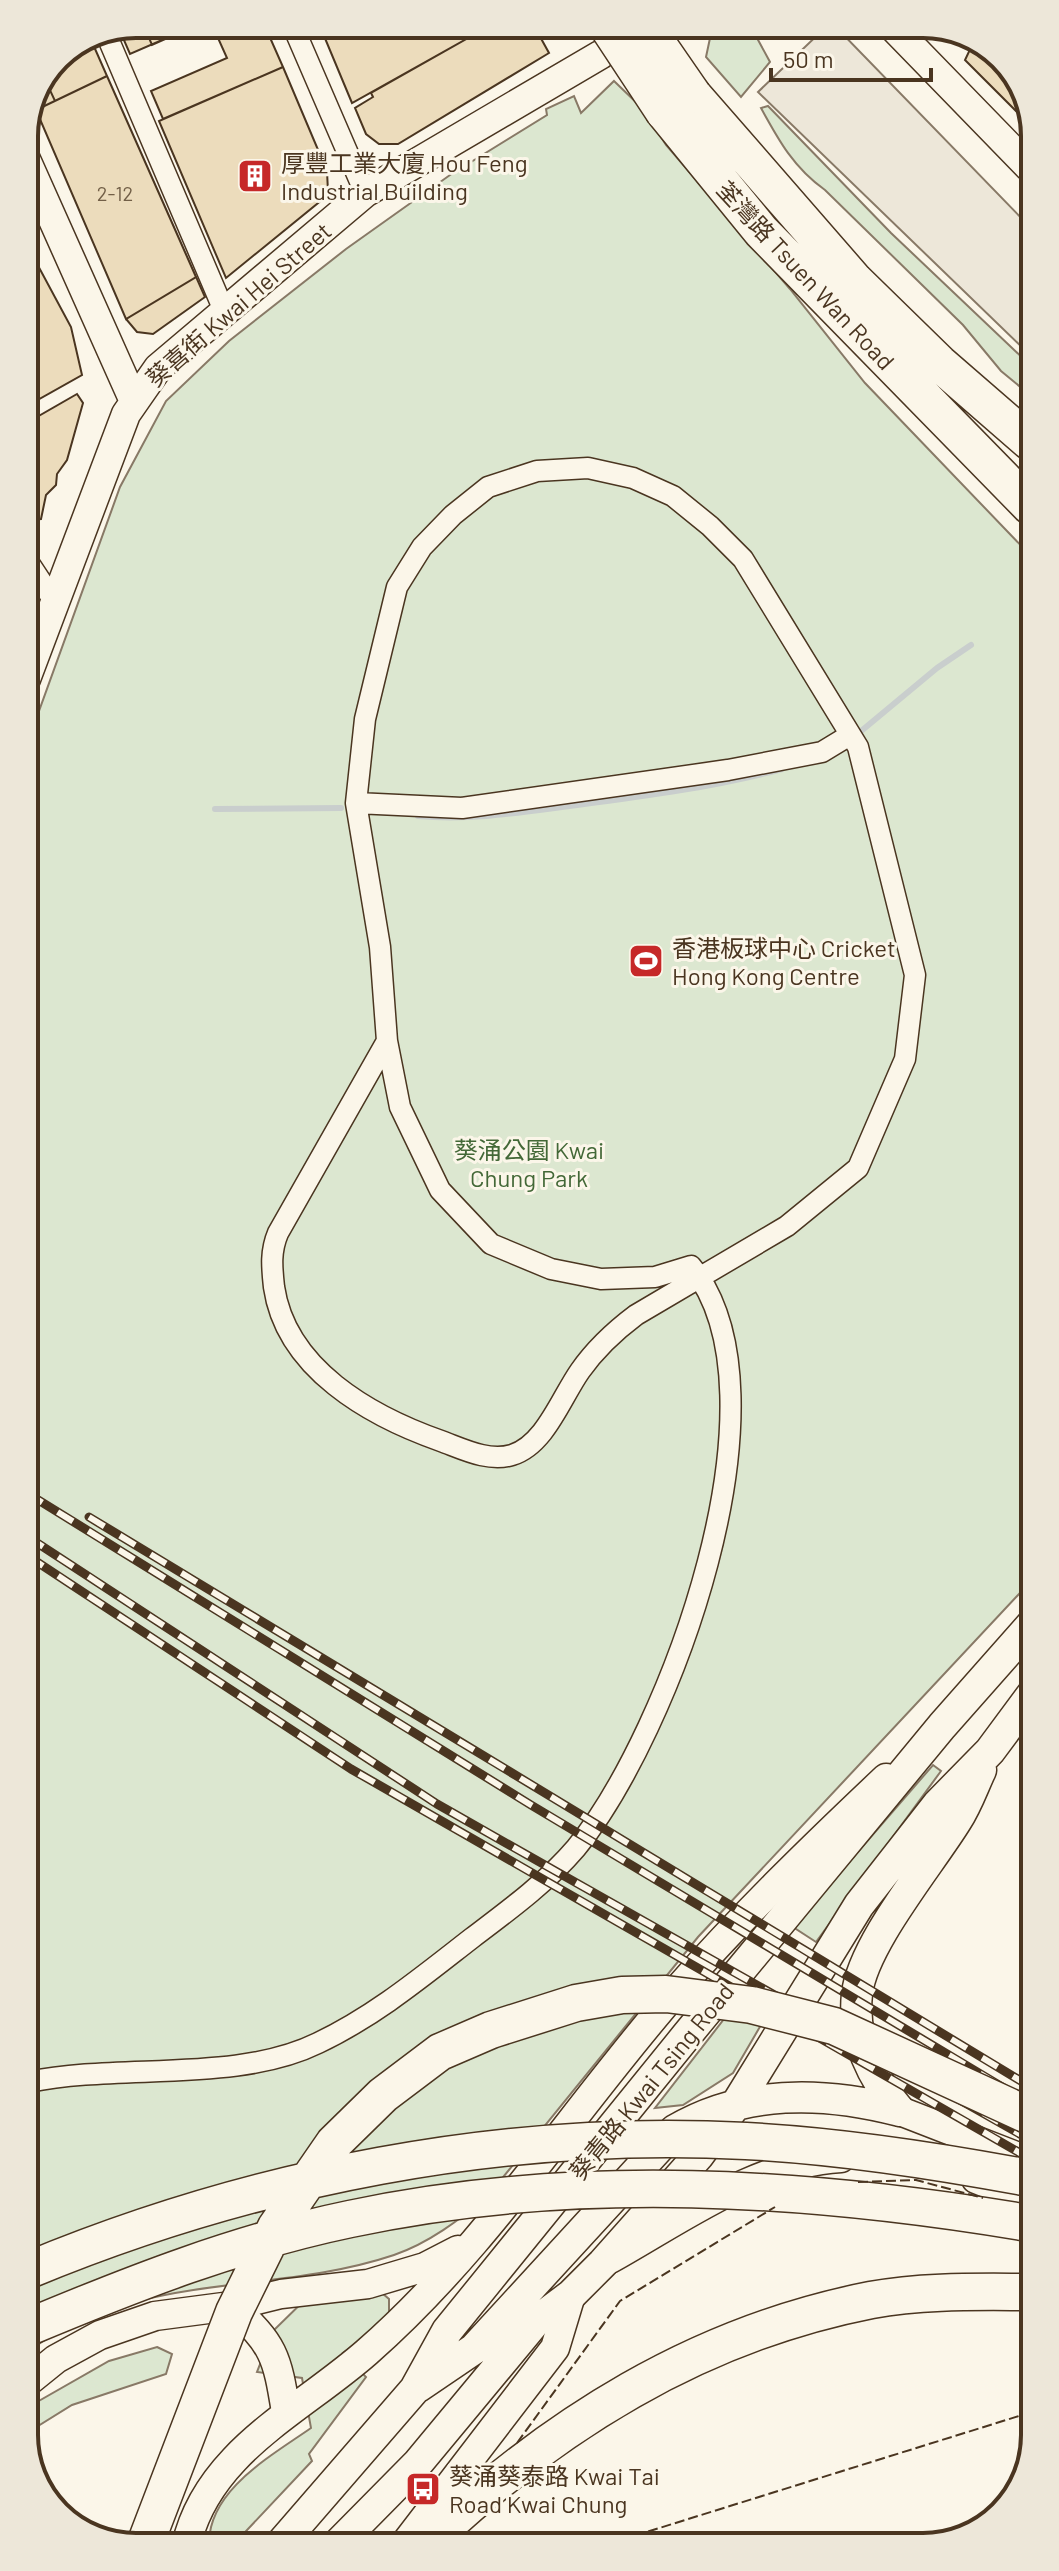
<svg xmlns="http://www.w3.org/2000/svg" width="1059" height="2571" viewBox="0 0 1059 2571" font-family="Barlow,'Noto Sans TC',sans-serif">
	<rect width="100%" height="100%" fill="#fbf6e9"/>
	<path fill="#dce7d0" stroke="#887966" stroke-width="2" d="M713,24L751,27L770,62L741,97L706,57Z
		M614,81L644,110L666,145L790,289L865,383L1030,555L1033,1579L698,1937L487,2197C459,2220 429,2243 394,2255C272,2296 141,2270 30,2350L26,747L120,487L166,401L229,341L346,249L450,175L547,115L546,109L574,96L581,113Z
		M768,106L891,233L1030,365V395L1001,371L963,325L825,190C794,168 779,141 761,108Z
		M933,1765L941,1771L816,1942L793,1927Z
		M731,2010L768,2013L733,2073L683,2105L655,2108Z
		M362,2276L389,2299V2320L343,2353L366,2377L309,2454L312,2461L232,2546H209C207,2491 271,2456 311,2428L302,2378L257,2372L273,2331L316,2289Z
		M157,2347L172,2354L166,2374L72,2405L30,2431V2406L109,2361Z"/>
	<path fill="#ede7d9" stroke="#887966" stroke-width="2" d="M829,24H833L1029,226L1030,355L758,92Z"/>
	<g fill="none" stroke-linecap="round" stroke-linejoin="round">
		<path stroke="#c9cecd" stroke-width="6" d="M860,732L937,668L971,645
			M215,809L341,808
			M418,816C471,821 523,812 577,805C646,796 714,787 782,769"/>
	</g>
	<path fill="#ecdcbc" stroke="#4a3520" stroke-width="2" d="M136,24H199L130,54L120,31Z
		M143,24H199L152,45Z
		M204,24H264L283,67L163,119L151,91L227,58L214,29L207,32Z
		M319,24H493L352,103Z
		M493,24H533L549,53L398,144H379L366,134L355,108L373,97L371,93Z
		M974,41L991,47L1029,101V124L965,60Z
		M92,42L107,76L55,101L49,88L42,91L57,57Z
		M92,42L107,76L36,110L57,57Z
		M283,67L327,171L328,192L323,199L226,278L159,121Z
		M107,76L196,277L126,319L36,110Z
		M107,76L205,297L153,334L137,332L126,319L36,110Z
		M28,247L71,327L82,375L25,407V249Z
		M77,394L83,403L67,460L57,474L56,485L46,495L41,519L31,520L25,509V431L37,417Z"/>
	<g fill="none" stroke-linecap="round" stroke-linejoin="round">
		<g stroke="#4a3520" stroke-width="23">
			<path id="street" d="M292,24L365,193
				M107,36L225,313
				M25,557L54,601
				M356,803L462,808L728,770L822,752L850,735
				M29,2082C119,2063 237,2083 318,2043C375,2016 423,1976 472,1938C509,1910 546,1883 576,1848C669,1735 796,1394 691,1266L655,1277L601,1279L551,1269L491,1244L440,1190L400,1107L387,1041L380,947L356,803L365,719L397,587L422,547L453,515L488,487L537,471L588,468L633,478L673,496L710,526L743,559L858,747L915,975L905,1059L858,1168L787,1226L636,1315C616,1330 594,1351 580,1371C561,1398 545,1445 512,1455C488,1462 463,1449 441,1441C370,1416 286,1369 274,1287C272,1268 270,1252 278,1233L387,1041"/>
		</g>
		<g stroke="#4a3520" stroke-width="31">
			<path id="secondary" d="M890,24L1029,167
				M24,155L133,399
				M26,679L126,414L158,368L365,193L600,55
				M900,2111L1034,2163
				M976,2179L1034,2202
				M610,2259C682,2219 757,2163 841,2158
				M231,2306C274,2344 277,2356 286,2412
				M30,2380L56,2359L100,2335L155,2316L231,2306L281,2294L368,2284L425,2267L458,2250
				M404,2545L555,2348L571,2295
				M186,2546C207,2452 300,2411 367,2352C487,2247 573,2109 678,1989C743,1915 814,1846 886,1778"/>
		</g>
		<g stroke="#4a3520" stroke-width="33">
			<path id="primary" d="M900,2111C873,2079 852,2038 857,1994C862,1945 930,1864 957,1820C967,1805 973,1787 981,1770
				M418,2387L474,2349L675,2130C745,2089 823,2091 900,2111
				M337,2545L418,2463L535,2322L571,2295L603,2263L699,2155L737,2103L859,1905L938,1804L990,1751L1033,1693
				M279,2546L415,2389L447,2331L687,2035L942,1726L1033,1623"/>
		</g>
		<g stroke="#4a3520" stroke-width="39">
			<path id="highway" d="M693,95L855,281L939,363L1030,442
				M664,112L761,231L1030,506
				M425,2545C553,2425 697,2334 871,2300C925,2290 980,2292 1035,2292"/>
		</g>
		<use href="#street" stroke="#fbf6e9" stroke-width="20"/>
		<use href="#secondary" stroke="#fbf6e9" stroke-width="28"/>
		<use href="#primary" stroke="#fbf6e9" stroke-width="30"/>
		<use href="#highway" stroke="#fbf6e9" stroke-width="36"/>
		<g stroke="#4a3520" stroke-width="9">
			<path id="rail" d="M27,1493L531,1805L1034,2106
				M89,1517L1034,2089
				M28,1537L437,1804L1034,2142
				M28,1556L351,1769L1034,2161"/>
		</g>
		<use href="#rail" stroke="#fbf6e9" stroke-width="6" stroke-dasharray="18" stroke-linecap="butt"/>
		<g stroke="#4a3520" stroke-width="39" stroke-linecap="butt">
			<path id="highway-bridge" d="M606,24L664,112
				M644,24L693,95
				M29,2270C253,2177 503,2128 746,2141C843,2146 939,2161 1034,2179
				M29,2327C134,2283 239,2242 350,2219C574,2171 810,2186 1034,2224
				M144,2547L234,2312L276,2227L334,2143L383,2095L440,2052L491,2030L576,2003L622,1995L666,1994L752,2005L834,2026L1034,2118"/>
		</g>
		<use href="#highway-bridge" stroke="#fbf6e9" stroke-width="36"/>
		<path stroke="#4a3520" stroke-width="2" stroke-dasharray="10 4" stroke-linecap="butt" d="M858,2182L916,2180L983,2198
			M517,2443L620,2301L775,2207
			M608,2544L1035,2411"/>
	</g>
	<defs>
		<g id="building-square" transform="scale(1.8)"><rect x="-9" y="-9" width="18" height="18" rx="4" fill="#c62828" stroke="#fbf6e9"/><path d="M-4-6H4V6H1V3H-1V6H-4ZM-2.5-4.3h1.7v1.8h-1.7ZM.8-4.3h1.7v1.8H.8ZM-2.5-1h1.7V.8h-1.7ZM.8-1h1.7V.8H.8Z" fill="#fff"/></g>
		<g id="stadium-square" transform="scale(1.8)"><rect x="-9" y="-9" width="18" height="18" rx="4" fill="#c62828" stroke="#fbf6e9"/><path d="M0-5a6.5 5 0 1 0 0 10a6.5 5 0 1 0 0-10ZM-3.5-1.8h7v3.6h-7Z" fill="#fff"/></g>
		<g id="bus-square" transform="scale(1.8)"><rect x="-9" y="-9" width="18" height="18" rx="4" fill="#c62828" stroke="#fbf6e9"/><path d="M-5-6H5V4H4V6H2V4H-2V6H-4V4H-5ZM-3.5-4V0h7V-4ZM-3.5 1.2v1.5H-2V1.2ZM2 1.2v1.5H3.5V1.2Z" fill="#fff"/></g>
	</defs>
	<g fill-rule="evenodd">
		<use href="#building-square" x="255" y="176"/>
		<use href="#stadium-square" x="646" y="961"/>
		<use href="#bus-square" x="423" y="2489"/>
	</g>
	<g text-anchor="middle" dominant-baseline="central" stroke-width="6" stroke-linejoin="round" paint-order="stroke">
		<g font-size="20" fill="#725f47">
			<text x="115" y="193">2-12</text>
		</g>
		<g font-size="24" fill="#4a3520" stroke="#fbf6e9" text-anchor="start">
			<text x="281" y="162">厚豐工業大廈 Hou Feng<tspan x="281" dy="28">Industrial Building</tspan></text>
			<text x="672" y="947">香港板球中心 Cricket<tspan x="672" dy="28">Hong Kong Centre</tspan></text>
			<text x="449" y="2475">葵涌葵泰路 Kwai Tai<tspan x="449" dy="28">Road Kwai Chung</tspan></text>
		</g>
		<g font-size="24" fill="#4a3520" stroke="#fbf6e9">
			<text transform="translate(806 275) rotate(47)">荃灣路 Tsuen Wan Road</text>
			<text transform="translate(238 304) rotate(-41)">葵喜街 Kwai Hei Street</text>
			<text transform="translate(651 2081) rotate(-51)">葵青路 Kwai Tsing Road</text>
		</g>
		<g font-size="24" fill="#436837" stroke="#fbf6e9">
			<text x="529" y="1149">葵涌公園 Kwai<tspan x="529" dy="28">Chung Park</tspan></text>
		</g>
	</g>
	<path d="M0 0H1059V2571H0ZM136 38H923A98 98 0 0 1 1021 136V2435A98 98 0 0 1 923 2533H136A98 98 0 0 1 38 2435V136A98 98 0 0 1 136 38Z" fill="#ede7d9" fill-rule="evenodd"/>
	<path fill="none" stroke="#4a3520" stroke-width="4" d="M136 38H923A98 98 0 0 1 1021 136V2435A98 98 0 0 1 923 2533H136A98 98 0 0 1 38 2435V136A98 98 0 0 1 136 38Z"/>
	<path d="M771 68v12h160v-12" fill="none" stroke="#4a3520" stroke-width="4"/>
	<text x="783" y="68" font-size="24" fill="#4a3520" stroke="#fbf6e9" stroke-width="6" paint-order="stroke">50 m</text>
</svg>
